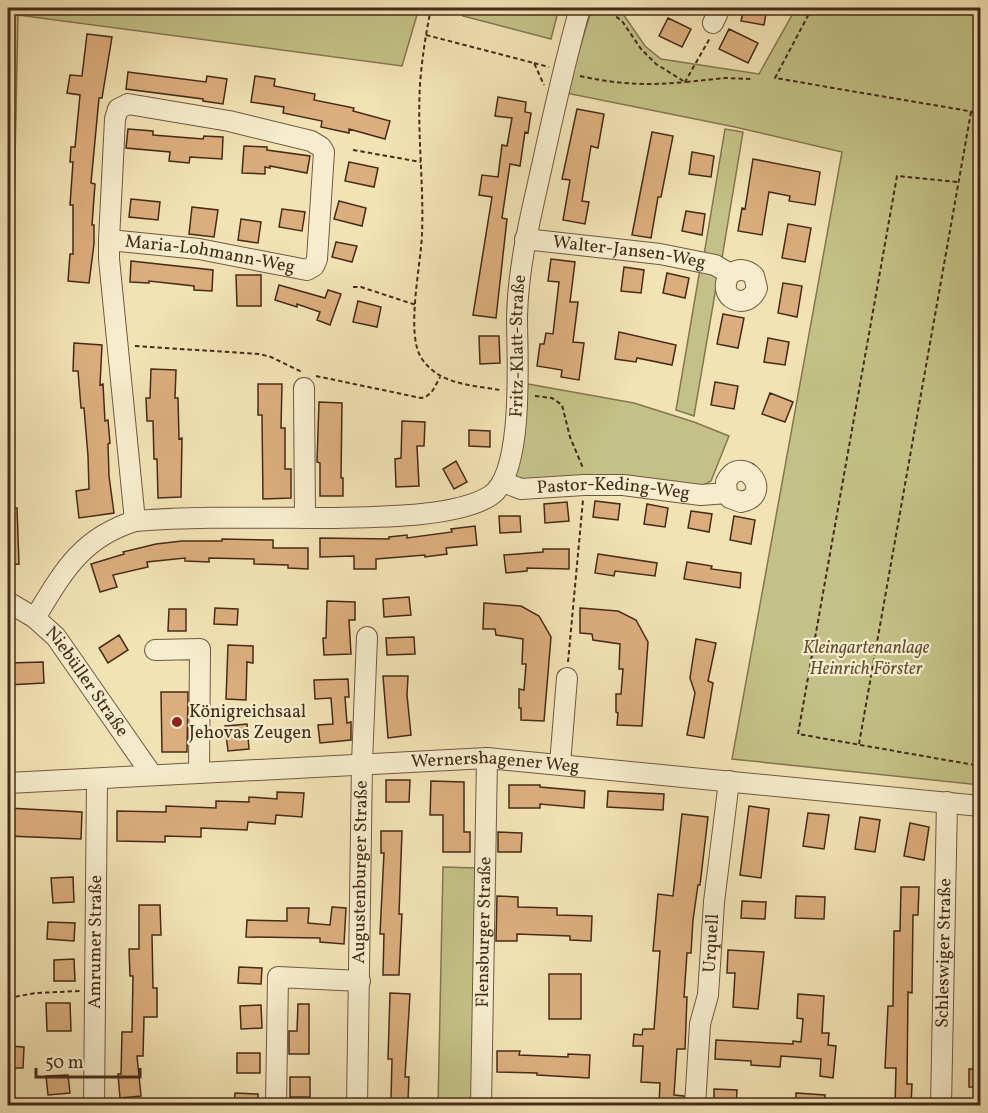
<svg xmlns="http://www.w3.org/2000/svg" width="988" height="1113" viewBox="0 0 988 1113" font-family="Vollkorn,serif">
	<rect width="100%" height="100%" fill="#f2e3b4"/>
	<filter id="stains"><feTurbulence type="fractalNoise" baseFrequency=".00333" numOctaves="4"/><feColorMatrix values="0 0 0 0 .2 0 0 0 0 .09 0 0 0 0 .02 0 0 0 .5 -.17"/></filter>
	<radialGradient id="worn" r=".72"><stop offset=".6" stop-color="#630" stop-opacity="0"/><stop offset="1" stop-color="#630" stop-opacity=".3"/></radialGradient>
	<path fill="#c3c187" stroke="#847650" stroke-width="1.5" d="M8,8H419L402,66L18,15L14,210H8Z
		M465,8H559L551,39L463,16Z
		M592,8H619L645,46L661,59L759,74L796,8H980V785L732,759L842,152L735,127L566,93Z
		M725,129L743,132L722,258L704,255Z
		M700,269L718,276L694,416L676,410Z
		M528,384L634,403L694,422L729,436L711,481L696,489L512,480Z
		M443,867L478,868L474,1105L438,1106Z"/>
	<path fill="#dcad7d" stroke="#452b19" stroke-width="1.5" d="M744,8H767L764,25L741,21Z
		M668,18L691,29L682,47L659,36Z
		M729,29L758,43L748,63L719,49Z
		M87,34L112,37L102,98H99L91,183L95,184L92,225H94V244L89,283L68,281L70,254H73V205H70L73,162H70L71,147H75L80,95L67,93L70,75L82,76Z
		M128,72L206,82L207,76L227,79L223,104L203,101V99L126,89Z
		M255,76L275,79L274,86L315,94L314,100L354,108L353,111L390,121L385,139L349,129V133L321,127L322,121L283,113L284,107L251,102Z
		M498,97L526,102L525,112L531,113L528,133L525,132L520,166L510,164L502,218L507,219L496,318L473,315L492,197L479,195L482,175L498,177L502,145L507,146L512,118L495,116Z
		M577,109L604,114L598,148L591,146L582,201L589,202L585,224L563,220L570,180L562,179Z
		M128,129L153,131V135L203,139L204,136L223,137L222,159L190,157L189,163L169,161L170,152L126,148Z
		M652,132L673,136L661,197H658L651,238L632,235Z
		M244,146L267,147V150L310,156L307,173L270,166V168L265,167V174L242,173Z
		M692,152L714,156L711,177L689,174Z
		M753,159L820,172L815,205L789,201L790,196L769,192L762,235L738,231L742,208L745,209Z
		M349,162L378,168L374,187L345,181Z
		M131,199L160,202L158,220L129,217Z
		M339,201L366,208L362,226L334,219Z
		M192,207L218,210L214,237L189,234Z
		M282,209L305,212L302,231L279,227Z
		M686,211L705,214L702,235L682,231Z
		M241,219L261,222L258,243L238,240Z
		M788,224L811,228L805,262L782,258Z
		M336,242L357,246L352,262L332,257Z
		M551,259L575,262L570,302H578L573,342L584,343L579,380L561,377L562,370L537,366L540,344H544L546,333L553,334L559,282L548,281Z
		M131,261L213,270L212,291L194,290V286L149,281V283L130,282Z
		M624,267L644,270L641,293L621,291Z
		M667,273L689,278L685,298L663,293Z
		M236,275H261V306H237Z
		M783,283L802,286L797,317L778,313Z
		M279,285L325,298L328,290L341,294L330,325L317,320L320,312L297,304V307L275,300Z
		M358,301L381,307L377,327L353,322Z
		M723,314L744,318L738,348L717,344Z
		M619,332L676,345L672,365L637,358L636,362L615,359Z
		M479,336H499L500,363L480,364Z
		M768,338L789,342L785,365L764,362Z
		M74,343L102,345L100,385L103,384L105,421L108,420L110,443L108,444L109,476L114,513L79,518L76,491L89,489L88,456L84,408H81L78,371H73Z
		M151,369L176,370L175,398H178L179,439L182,438L181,497L158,498L157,459H154L153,421H147L146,398H150Z
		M715,382L738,386L734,409L711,405Z
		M258,384H282L281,428H285V469H291V498L263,499L262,415H258Z
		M770,393L793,402L785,422L762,414Z
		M319,402L342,403L341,478H343V496H320V463L317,462Z
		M402,421L425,422L424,446H417L419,486L396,487L395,459L401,458Z
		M469,430L490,431V447L469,446Z
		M456,461L467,482L454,489L443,469Z
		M595,501L620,504L618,520L593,517Z
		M567,502L569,521L545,523L544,504Z
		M647,504L668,508L665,527L644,524Z
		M8,508H17L19,564L8,565Z
		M691,511L712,514L709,532L688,528Z
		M499,516H520L521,532L500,533Z
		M734,516L755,520L751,544L730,540Z
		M475,526L477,545L446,548L447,554L425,557V555L376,559V569H354V556L320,557V538L389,539V537L407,535V538L452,532L451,529Z
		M222,539L273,540V548H308V569L288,568V565L254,564V559L209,558V562L185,561V558L147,562L148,567L113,575L117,587L100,592L91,564L124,554L123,552L156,544L182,541H222Z
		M543,549H569V569L527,568V571L506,573L504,555L543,552Z
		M598,554L657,563L655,576L615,571L614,576L595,573Z
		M687,562L712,566L711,569L741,573L740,588L684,579Z
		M409,597L411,615L384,617L383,599Z
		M327,601L355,602V620H349L351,654L324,655L323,638H326Z
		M484,603L521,606L539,616L551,637L544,721L521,720V708H519V689L524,690L526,664H522L523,639L496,635L495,629H483Z
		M215,608L238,609L237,625L214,624Z
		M580,608L618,611L636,620L648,642L642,726L617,725L618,713L616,712V694H621L623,669H619L620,644L593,640L592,634L580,633Z
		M169,609H186V631H168Z
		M119,635L128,650L108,663L99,648Z
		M414,637L415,654L387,655L386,638Z
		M696,639L716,643L708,681L713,683L704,738L687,735L695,693L690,678Z
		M228,645L253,646V663L247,662L246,700L226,699Z
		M43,662L44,683L8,685V663Z
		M383,676H408L407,695L411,735L388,738Z
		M348,679L349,697H345L347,723L351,722V740L320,743L318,725L333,724L331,698L315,699L314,680Z
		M161,692H188L187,752H162Z
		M247,724L249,749L228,751L225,726Z
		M386,780H410L409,802H386Z
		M431,781L464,782V832H470V852H443V815H430Z
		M509,785H540V787L585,791L584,808L540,804V808H509Z
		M608,791L664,794L663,810L607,807Z
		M277,792L304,793L302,817L276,815L275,824L248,822L247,830L201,828V837L165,836V842L117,841V811L166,812V806L216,808V801L249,802V797L277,799Z
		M749,806L769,809L761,878L740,875Z
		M8,808L82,812L81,839L8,836Z
		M808,813L829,815L824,849L803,846Z
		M682,814L708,817L700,885H698L693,920L691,953H687L684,997H687L685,1049H677L674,1095L684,1096L683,1106H659L660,1083L641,1082L643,1046H633L634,1034L642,1035L643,1029H654L660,951H653L658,894L673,896Z
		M860,817L880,820L875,852L855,849Z
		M910,823L929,827L924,860L904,856Z
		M381,831H402L399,914H402L399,975H383L384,934H380L384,853H381Z
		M498,832L522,833L521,852H498Z
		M73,877L74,902L53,903L51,878Z
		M901,887H919L918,915H913L912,993L908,992L907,1084H912L911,1106H895L896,1068H885L888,1006H893L894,931H900Z
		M497,896L518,897V907L557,908V915L592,916L591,941L570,940V936L517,934V941H496Z
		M796,896L825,897L824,919L795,918Z
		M742,901L766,902L765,919L741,918Z
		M139,905H160L161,935H152L153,988H157V1017H144L143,1056H137L141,1096L120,1098L118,1074H121L122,1032H132L133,976H130L129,949H139Z
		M332,907L346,908L344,944L320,942V938L246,937L247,920L287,921V908H309L308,923L330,925Z
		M48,922L75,923L74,941L47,939Z
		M728,950L764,952L758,1009L733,1007L735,973H727Z
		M74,959L75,981H54V960Z
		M239,967L262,968L261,984L238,983Z
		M549,974H581V1019H549Z
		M390,993L410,994L405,1077H409L408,1100L391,1099L392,1059H388Z
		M798,994L824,996L822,1033H829L828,1045L836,1046L833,1078L820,1076L821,1059L781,1056L780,1067L751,1065V1061L715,1059L716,1040L793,1044V1041L801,1042L803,1019L797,1018Z
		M46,1003H70L71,1031H47Z
		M298,1004H309V1054H289V1031H297Z
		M261,1005L262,1028L241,1029L240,1006Z
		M9,1046L24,1047L23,1068H8Z
		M497,1051H520L519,1055L568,1057V1054L590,1055L589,1078L537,1075V1073L497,1072Z
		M237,1053H260V1073H237Z
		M969,1069H981V1087H969Z
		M68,1075L70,1093L48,1095L46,1076Z
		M290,1077H310V1097H290Z
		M714,1089L737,1090L736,1106H714Z
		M235,1093L258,1094V1106H234Z
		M796,1093L825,1095V1106H796Z"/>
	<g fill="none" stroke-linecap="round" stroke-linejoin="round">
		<g stroke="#705940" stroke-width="22">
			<g id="minor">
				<path d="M713,23L720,8"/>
				<path id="s1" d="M525,239L660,254L715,265L730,274C714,298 748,313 757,288L754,276C747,269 739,268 730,274"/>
				<path id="s2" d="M109,240L199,249L307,270L314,266L317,259L324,152L321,147L311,141L229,121L128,104L118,109L115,119L109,240V259L135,521"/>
				<path d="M304,388L305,518"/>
				<path id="s3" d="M503,482L521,489L584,485H623L701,495L727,493L730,498L741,502C776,495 742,450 726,482L727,493"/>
				<path id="s4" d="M8,602L35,618L56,637L152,775"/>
				<path id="s5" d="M35,618C63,572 81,538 135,521C200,516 265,518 330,518C371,517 455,518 490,496C525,474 517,355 517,317C518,267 530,219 541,170C553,115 565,61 580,8"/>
				<path d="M155,650L200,649L199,773"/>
				<path d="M560,764L567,678"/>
				<path id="s6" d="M8,783L487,758L980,806"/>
				<path id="s7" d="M94,1106L97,779"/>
				<path d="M276,1106L278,977L360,981"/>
				<path id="s8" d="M357,1106L362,763L367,637"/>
				<path id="s9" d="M481,1106L487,758"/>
				<path id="s10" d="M695,1106L700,1024L708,995L714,902L729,781"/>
				<path id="s11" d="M941,1106L947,802"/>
			</g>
		</g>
		<path stroke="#452b19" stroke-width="2" stroke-dasharray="4.5 3" stroke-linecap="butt" d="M431,8C426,33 422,58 420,84C417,134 424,184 422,234C421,265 405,335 422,359C440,385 472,385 500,390
			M604,8L622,21L641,49L656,64L685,82L725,78L751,79
			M812,8L775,78L980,113
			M975,8H980
			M426,35L534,63L544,85
			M534,63L549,67
			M580,76C615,84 649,86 685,82L710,38
			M353,150L421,162
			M957,182L897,176L798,734L980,766
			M353,287H361L416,305
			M8,325H11
			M135,346L259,354L271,357L302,372
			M316,376L421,398C432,396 435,386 440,377
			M535,396L552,398L562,405L570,437L583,468
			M568,662L583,500
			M859,744L971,112
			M974,765L980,730
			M8,998L36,993L80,991"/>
		<use href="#minor" stroke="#f7edce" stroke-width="20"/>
	</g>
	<circle fill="#8f2418" stroke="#f7edce" stroke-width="2" cx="177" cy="722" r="6"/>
	<g text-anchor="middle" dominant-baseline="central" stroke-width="4.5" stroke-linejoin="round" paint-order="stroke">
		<g font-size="18" fill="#452b19" stroke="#f7edce">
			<text stroke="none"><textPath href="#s1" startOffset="105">Walter-Jansen-Weg</textPath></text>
			<text stroke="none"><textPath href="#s2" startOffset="102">Maria-Lohmann-Weg</textPath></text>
			<text stroke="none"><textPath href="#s5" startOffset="658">Fritz-Klatt-Straße</textPath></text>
			<text stroke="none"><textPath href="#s3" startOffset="112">Pastor-Keding-Weg</textPath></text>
			<text stroke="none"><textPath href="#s4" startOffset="114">Niebüller Straße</textPath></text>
			<text stroke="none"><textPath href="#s6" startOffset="488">Wernershagener Weg</textPath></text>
			<text stroke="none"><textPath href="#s8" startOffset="234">Augustenburger Straße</textPath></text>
			<text stroke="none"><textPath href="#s9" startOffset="174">Flensburger Straße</textPath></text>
			<text stroke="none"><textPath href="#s7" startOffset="164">Amrumer Straße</textPath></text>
			<text stroke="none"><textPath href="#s10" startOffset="164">Urquell</textPath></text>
			<text stroke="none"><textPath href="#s11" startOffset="153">Schleswiger Straße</textPath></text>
		</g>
		<g font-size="18" font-style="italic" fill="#645034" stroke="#f7edce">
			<text x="866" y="648">Kleingartenanlage<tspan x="866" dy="21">Heinrich Förster</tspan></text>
		</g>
		<g font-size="18" fill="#452b19" stroke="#f7edce" text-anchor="start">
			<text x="189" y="712">Königreichsaal<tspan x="189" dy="21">Jehovas Zeugen</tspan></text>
		</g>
	</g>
	<rect width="988" height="1113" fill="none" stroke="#f2e3b4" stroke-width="30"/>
	<rect x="9" y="9" width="970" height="1095" fill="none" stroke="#452b19" stroke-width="3"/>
	<rect x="15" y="15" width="958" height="1083" fill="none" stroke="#452b19" stroke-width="1.5"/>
	<path d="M36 1068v9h104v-9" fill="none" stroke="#452b19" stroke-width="3"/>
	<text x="45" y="1068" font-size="18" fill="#452b19" stroke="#f7edce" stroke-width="4.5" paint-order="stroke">50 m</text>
	<rect width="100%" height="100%" filter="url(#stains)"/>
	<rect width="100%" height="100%" fill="url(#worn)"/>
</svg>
